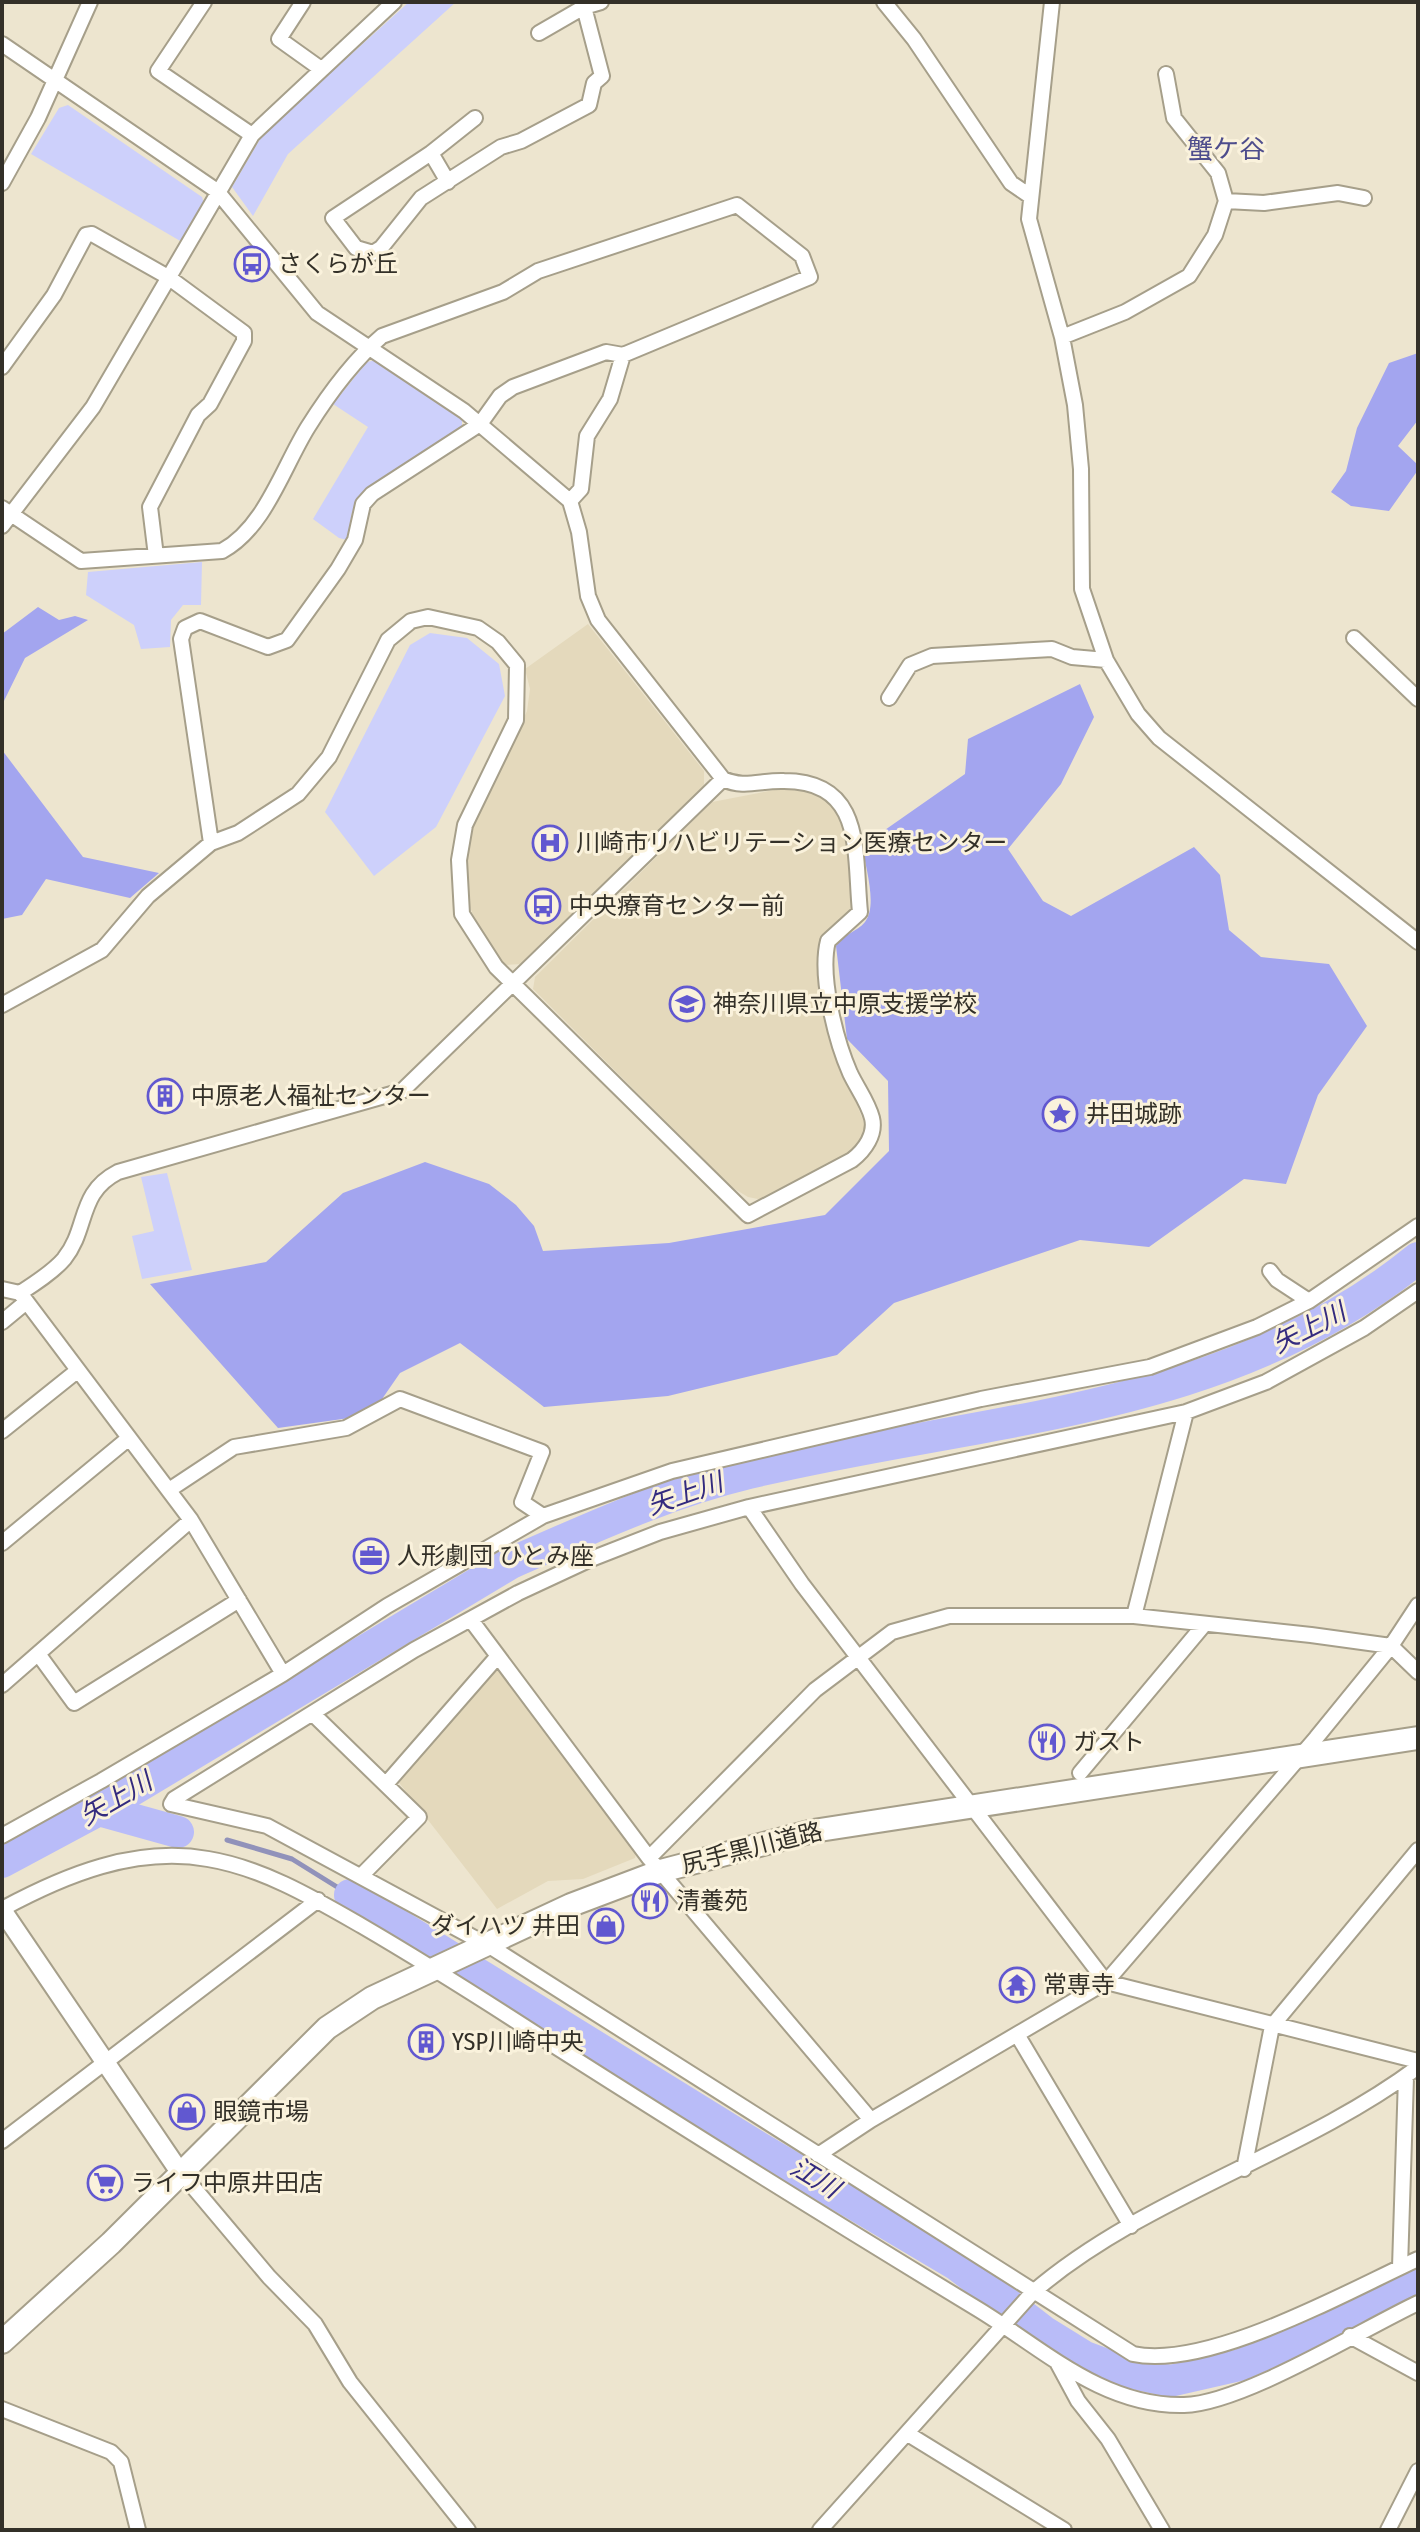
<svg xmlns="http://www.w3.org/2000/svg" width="1420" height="2532" viewBox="0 0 1420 2532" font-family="'Fira Sans Condensed','Noto Sans JP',sans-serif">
	<rect width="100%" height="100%" fill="#ede5cf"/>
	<path fill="#e4d9bc" d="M588,624L704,771V785L522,964L504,965L478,928L470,907L465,888L468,839L527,711L530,689L525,669Z
		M779,789L801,790L824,797L844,819L855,910L829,930L822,944L833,1043L866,1128L856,1151L763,1200L748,1197L733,1188L533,989L535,977L712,802Z
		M493,1669L505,1672L637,1849L635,1858L583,1879L548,1881L497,1909L397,1780Z"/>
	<path fill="#cdd0fb" d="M409,2H456L288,154L253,216L232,187L263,134Z
		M68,105L202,197L204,204L182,242L31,154L59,108Z
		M376,360L462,418V430L361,494L352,512L347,540L339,538L313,519L368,427L333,404L367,362Z
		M202,562L201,605H183L171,620L170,647L141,649L134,625L86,595L88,572Z
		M430,633L467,638L499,664L505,696L436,827L374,876L325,812L410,645Z
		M167,1173L192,1270L142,1279L132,1236L154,1231L141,1177Z"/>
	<path fill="#a3a5ef" d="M1418,353V420L1398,446L1418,465V470L1389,511L1351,506L1331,492L1346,471L1357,428L1389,363Z
		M38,607L59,620L75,616L88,620L25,658L2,705V634Z
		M1080,684L1094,717L1061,784L1008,849L1043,901L1071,916L1194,847L1220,875L1229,930L1261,957L1329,964L1367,1026L1318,1095L1286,1184L1244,1179L1149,1247L1080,1240L894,1303L837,1355L668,1396L544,1407L460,1343L400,1373L371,1415L278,1428L150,1284L266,1262L343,1193L425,1162L489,1184L516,1205L534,1226L543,1251L669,1243L825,1215L889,1151L888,1081L847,1039L836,946C843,934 857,932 865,922C878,906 865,865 862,846L965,774L968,739Z
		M2,750L83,857L159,873L130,898L46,879L22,915L2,919Z"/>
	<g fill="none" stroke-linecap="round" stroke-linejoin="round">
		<path stroke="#9192ba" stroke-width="5" d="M227,1840L292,1859L350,1895"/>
		<path stroke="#b9bcf8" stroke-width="32" d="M99,1810L178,1832
			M2,1862L99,1810L511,1563C589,1529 666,1493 749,1473C980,1417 1224,1416 1418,1258
			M350,1895L758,2147L957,2265L1043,2331L1085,2357L1120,2370L1170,2381L1240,2365L1418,2285"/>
		<g stroke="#a69f8a" stroke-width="18">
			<path id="minor" d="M204,2L158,71L252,135
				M303,2L279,39L321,69
				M884,2L914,39L1011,183L1030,196
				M1052,2L1029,219L1062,337L1075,405L1081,469L1082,589L1106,660L1138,714L1159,738L1418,942
				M539,33L584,7L601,2
				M2,44L217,191L317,313L464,411L570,501L579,532L588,596L598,620L723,779C744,789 761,780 784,781C865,781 854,853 860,912L828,941C819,976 836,1041 850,1073C857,1088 868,1102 872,1118C876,1134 865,1150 852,1160L748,1215L496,967L462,914L459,860L465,825L516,720L517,665L498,642L478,628L428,617L411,621L388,640L329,757L298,794L238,833L211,843L148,896L102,950L2,1005
				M431,153L475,118
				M448,182L431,153L333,218L356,248L373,253L381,248L421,198L501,147L521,141L589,105L594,83L602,76L584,7
				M2,183L38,118L90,2
				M1226,201L1264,203L1338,193L1364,198
				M1062,337L1125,312L1189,276L1215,235L1226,201L1218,173L1174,118L1166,74
				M2,367L54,295L86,235L92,234L168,277L244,333V341L210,404L198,415L150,507L156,556
				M570,501L581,489L587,436L610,399L623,355
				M2,508L81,561L222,551C265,528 283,467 308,427C328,395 354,360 382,336L503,292L538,271L737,205L802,256L810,277L623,355L606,352L513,387L500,396L480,424L372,494L363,504L355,540L338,569L287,640L268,647L200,621L185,628L181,639L211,843
				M2,526L93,407L252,135L394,2
				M1354,638L1418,699
				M889,698L910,665L932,656L1052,649L1072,657L1106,660
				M1270,1271L1277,1280L1309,1301
				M2,1289L20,1293C34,1284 53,1272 64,1259C89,1228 77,1193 118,1172L402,1091L723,779
				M1418,1291L1364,1328L1266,1382L1186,1412L749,1507L660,1532L591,1559L518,1593L414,1650L174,1799L171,1804L267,1826L491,1947L1133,2354C1208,2370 1346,2292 1418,2259
				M20,1293L191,1520L283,1674
				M2,1322L25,1303
				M2,1431L77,1371
				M169,1490L234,1447L346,1428L400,1399L542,1452L522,1502L543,1516
				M749,1507L802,1584L1106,1982L1418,2061
				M2,1543L129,1438
				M1134,1616L1186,1412
				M471,1620L649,1858L871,2120
				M39,1655L74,1703L239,1600
				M2,1685L191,1520
				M313,1714L419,1817L361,1876
				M1080,1773L1203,1626
				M387,1783L497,1657
				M2,1836L101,1781L283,1674L387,1606L543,1516L672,1471L981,1399L1150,1367L1257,1327L1309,1301L1418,1226
				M649,1858L815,1690L892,1632L949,1616H1134L1311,1635L1391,1646L1418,1672
				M2,1909C65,1875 135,1846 208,1859C263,1868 315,1899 362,1926C427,1964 490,2004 553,2045C693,2134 834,2222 976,2308C1041,2347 1102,2407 1184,2405C1241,2404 1361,2330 1418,2303
				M1018,2036L1131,2226
				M2,2141L318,1900
				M818,2155L871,2120L1106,1982L1316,1738L1391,1646L1418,1605
				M178,2169L269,2277L315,2324L350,2382L468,2530
				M1244,2169L1272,2026L1418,1850
				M1400,2267L1406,2077
				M1350,2336L1418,2373
				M1058,2364L1078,2401L1108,2439L1162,2530
				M2,2409L111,2452L121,2462L138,2530
				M908,2434L1064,2530
				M820,2530L1032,2293C1143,2197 1300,2155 1418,2067
				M1388,2530L1418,2471"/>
		</g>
		<g stroke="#a69f8a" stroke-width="22">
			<path id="tertiary" d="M2,1910L175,2165"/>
		</g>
		<g stroke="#a69f8a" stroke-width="26">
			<path id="primary" d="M2,2342L111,2243L327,2028L372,1998L571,1905L661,1871L813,1831L1418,1738"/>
		</g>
		<use href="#minor" stroke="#fff" stroke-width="14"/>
		<use href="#tertiary" stroke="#fff" stroke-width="18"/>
		<use href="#primary" stroke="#fff" stroke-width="22"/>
	</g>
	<defs>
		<g id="bus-ring" transform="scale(1.8)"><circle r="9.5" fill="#faf2dc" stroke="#6158d0" stroke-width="1.5"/><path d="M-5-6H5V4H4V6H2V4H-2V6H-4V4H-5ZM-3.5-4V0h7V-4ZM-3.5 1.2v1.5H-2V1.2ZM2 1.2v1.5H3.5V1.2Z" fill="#6158d0"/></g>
		<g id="hospital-ring" transform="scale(1.8)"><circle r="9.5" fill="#faf2dc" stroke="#6158d0" stroke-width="1.5"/><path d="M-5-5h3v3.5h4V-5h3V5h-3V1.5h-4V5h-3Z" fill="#6158d0"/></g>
		<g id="school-ring" transform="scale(1.8)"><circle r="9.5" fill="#faf2dc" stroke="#6158d0" stroke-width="1.5"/><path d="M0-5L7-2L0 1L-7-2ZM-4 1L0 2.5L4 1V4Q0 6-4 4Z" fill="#6158d0"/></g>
		<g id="building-ring" transform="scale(1.8)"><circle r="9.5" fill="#faf2dc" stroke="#6158d0" stroke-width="1.5"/><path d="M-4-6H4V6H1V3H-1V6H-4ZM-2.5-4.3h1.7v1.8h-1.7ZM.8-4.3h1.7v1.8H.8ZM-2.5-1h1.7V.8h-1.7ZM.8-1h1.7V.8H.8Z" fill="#6158d0"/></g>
		<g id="sight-ring" transform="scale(1.8)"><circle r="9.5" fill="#faf2dc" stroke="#6158d0" stroke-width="1.5"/><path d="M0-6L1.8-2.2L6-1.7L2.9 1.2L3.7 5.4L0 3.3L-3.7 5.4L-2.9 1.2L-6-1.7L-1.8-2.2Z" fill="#6158d0"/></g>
		<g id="office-ring" transform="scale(1.8)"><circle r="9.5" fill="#faf2dc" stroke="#6158d0" stroke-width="1.5"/><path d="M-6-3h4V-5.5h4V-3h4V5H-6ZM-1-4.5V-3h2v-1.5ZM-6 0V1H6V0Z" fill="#6158d0"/></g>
		<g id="restaurant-ring" transform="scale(1.8)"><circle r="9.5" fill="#faf2dc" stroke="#6158d0" stroke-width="1.5"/><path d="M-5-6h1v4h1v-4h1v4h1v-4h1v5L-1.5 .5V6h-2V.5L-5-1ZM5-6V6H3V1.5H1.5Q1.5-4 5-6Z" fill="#6158d0"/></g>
		<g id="shop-ring" transform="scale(1.8)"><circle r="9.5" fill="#faf2dc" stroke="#6158d0" stroke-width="1.5"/><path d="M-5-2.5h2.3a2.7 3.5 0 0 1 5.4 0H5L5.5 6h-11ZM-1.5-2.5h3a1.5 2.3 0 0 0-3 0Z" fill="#6158d0"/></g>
		<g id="temple-ring" transform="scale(1.8)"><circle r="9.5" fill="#faf2dc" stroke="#6158d0" stroke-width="1.5"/><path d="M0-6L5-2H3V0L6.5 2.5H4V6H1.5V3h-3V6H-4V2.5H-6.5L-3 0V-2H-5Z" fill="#6158d0"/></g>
		<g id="supermarket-ring" transform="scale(1.8)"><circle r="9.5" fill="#faf2dc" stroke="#6158d0" stroke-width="1.5"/><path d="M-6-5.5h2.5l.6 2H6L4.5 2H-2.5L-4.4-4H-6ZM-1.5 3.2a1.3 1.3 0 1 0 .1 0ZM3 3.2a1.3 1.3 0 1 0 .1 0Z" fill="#6158d0"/></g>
	</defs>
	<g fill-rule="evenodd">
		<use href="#bus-ring" x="252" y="264"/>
		<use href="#hospital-ring" x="550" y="843"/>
		<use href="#bus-ring" x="543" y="906"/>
		<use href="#school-ring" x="687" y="1004"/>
		<use href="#building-ring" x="165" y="1096"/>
		<use href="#sight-ring" x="1060" y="1114"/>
		<use href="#office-ring" x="371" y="1556"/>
		<use href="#restaurant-ring" x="1047" y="1742"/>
		<use href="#restaurant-ring" x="650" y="1901"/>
		<use href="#shop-ring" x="606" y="1926"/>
		<use href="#temple-ring" x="1017" y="1985"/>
		<use href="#building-ring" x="426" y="2042"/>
		<use href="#shop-ring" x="187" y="2112"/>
		<use href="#supermarket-ring" x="105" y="2183"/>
	</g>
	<g text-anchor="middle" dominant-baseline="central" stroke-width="6" stroke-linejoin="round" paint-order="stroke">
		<g font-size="24" fill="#333028" stroke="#faf2dc" text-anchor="start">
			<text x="278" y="264">さくらが丘</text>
			<text x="576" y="843">川崎市リハビリテーション医療センター</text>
			<text x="569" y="906">中央療育センター前</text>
			<text x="713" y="1004">神奈川県立中原支援学校</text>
			<text x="191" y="1096">中原老人福祉センター</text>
			<text x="1086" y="1114">井田城跡</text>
			<text x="397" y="1556">人形劇団 ひとみ座</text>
			<text x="1073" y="1742">ガスト</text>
			<text x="676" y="1901">清養苑</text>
			<text x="580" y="1926" text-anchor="end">ダイハツ 井田</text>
			<text x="1043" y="1985">常専寺</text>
			<text x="452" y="2042">YSP川崎中央</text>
			<text x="213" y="2112">眼鏡市場</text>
			<text x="131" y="2183">ライフ中原井田店</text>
		</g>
		<g font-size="24" fill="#333028" stroke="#faf2dc">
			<text transform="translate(752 1848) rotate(-14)">尻手黒川道路</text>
		</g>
		<g font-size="26" fill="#4e4d8c" stroke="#faf2dc">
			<text x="1226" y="149">蟹ケ谷</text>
		</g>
		<g font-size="26" font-style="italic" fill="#342b7f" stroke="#faf2dc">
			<text transform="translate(1309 1328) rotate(-27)">矢上川</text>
			<text transform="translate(685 1494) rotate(-19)">矢上川</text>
			<text transform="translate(116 1799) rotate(-30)">矢上川</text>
			<text transform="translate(815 2178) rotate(31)">江川</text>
		</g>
	</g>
	<rect width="1420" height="2532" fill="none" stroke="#333028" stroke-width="8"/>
</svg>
